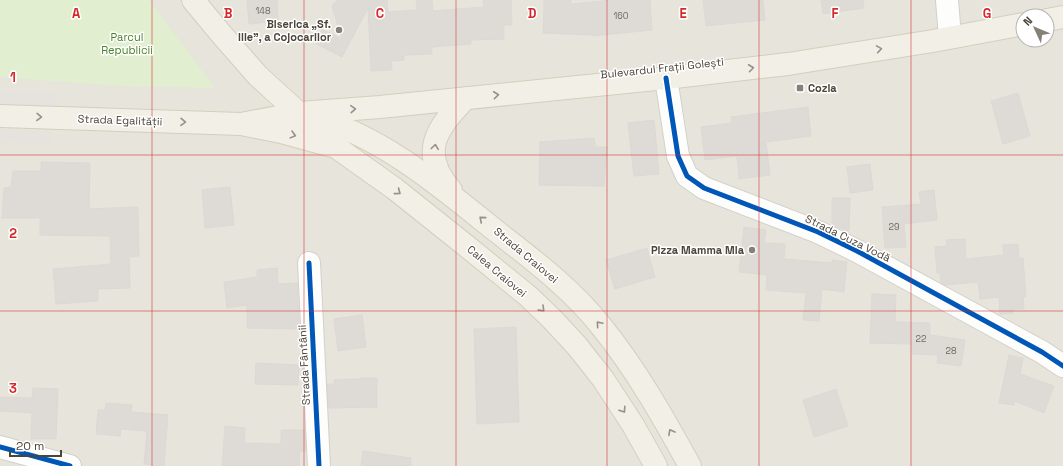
<svg xmlns="http://www.w3.org/2000/svg" width="1063" height="466" viewBox="0 0 1063 466" font-family="'Space Grotesk',sans-serif">
	<rect width="100%" height="100%" fill="#f4f2ee"/>
	<path fill="#e7e4dc" fill-rule="evenodd" d="M0,0H1063V466H0ZM1023,16H1047V40H1023Z"/>
	<path fill="#e1eecf" d="M0,0H149L215,88L121,86L0,77Z"/>
	<path fill="#e6e3df" d="M0,91L57,92V106L0,104Z
		M0,130L51,131V144L0,142Z"/>
	<path fill="#dedbd6" stroke="#dcd9d4" d="M247,0H277L278,21L249,24Z
		M338,0H387L388,12L417,10L416,0H432L433,11L484,7L483,0H511L512,25H504V39L471,40V44L432,47V54L404,55V60L391,61L392,70L371,71L368,8L342,57L315,43L322,29L342,39L332,7L334,3Z
		M544,0H571V4L613,0H650L652,30L592,36V35L543,33Z
		M703,0H763L765,20L706,26Z
		M821,0H863L864,8L823,14Z
		M1018,93L1030,136L1003,144L991,101Z
		M808,107L811,136L766,142L770,175L739,179L737,156L705,160L701,127L732,123L731,117Z
		M654,120L659,174L634,176L628,123Z
		M594,138L595,147H607L604,186L539,185L540,142Z
		M41,162L90,163L89,209L138,207L139,256L129,257L130,288L98,289V301L56,304L53,269L111,264L110,236L40,235V218H2L4,188L11,187L13,171H41Z
		M870,164L873,190L850,193L847,167Z
		M230,187L234,225L205,228L202,190Z
		M934,190L937,220L904,224L906,247L885,248L882,207L921,204L919,192Z
		M832,198H850L849,231L832,225Z
		M744,227L766,230L764,243L785,244L784,259L832,263V260L847,262L844,292L822,289L819,321L803,320L806,293L766,290L767,275L739,272Z
		M965,239L966,259L1004,255L1003,245L1018,244L1019,258H1023L1026,297H1023L1024,309H1013V313L1000,314L999,297L980,299L978,282L945,285L941,282L940,273H937L935,247L947,246L946,240Z
		M647,248L655,277L615,289L606,260Z
		M277,268L278,284L297,283L299,329L247,328V305L227,308L224,282L257,277V270Z
		M872,294L896,295L895,322L930,323V335L965,340L961,366L937,363L938,355L912,354V344L870,343Z
		M362,315L366,347L338,351L334,319Z
		M516,327L519,422L477,424L474,329Z
		M1009,355L1023,358L1020,374L1054,386L1044,413L1014,401V405L999,403Z
		M256,363L299,365L298,385L255,384Z
		M360,378H377V407L329,408L327,384H335L334,380L360,379Z
		M33,388L58,389L56,439H31L32,413L0,411V397L32,398Z
		M836,389L848,426L814,437L803,400Z
		M106,403L132,405L131,412L168,415L164,466L144,464L147,431L121,429L120,436L96,434L98,410H105Z
		M225,426L245,428L244,443L281,444V430H305L306,451H300L299,466H222Z
		M363,451L411,458V466H361Z"/>
	<g fill="none" stroke-linecap="round" stroke-linejoin="round">
		<g stroke="#d2d0cb" stroke-width="24">
			<path id="minor" d="M947,0L950,37
				M666,78L678,156L687,176L704,188L818,232L857,251L1042,352L1063,366
				M309,263L319,466
				M0,447L70,466"/>
		</g>
		<g stroke="#d6cebb" stroke-width="24">
			<path id="major" d="M193,0L222,35L258,76L336,147L395,189L464,244L528,296L552,319L577,346L603,379L633,425L656,466
				M1047,20L1063,17
				M0,116L241,124L281,132L332,146
				M313,117C383,137 440,186 496,231C533,260 572,289 601,326C636,369 663,417 690,466
				M241,124L300,113L380,107L666,78L788,64L933,41L1023,24
				M451,190C418,153 437,127 466,98"/>
		</g>
		<use href="#minor" stroke="#fdfdfc" stroke-width="22"/>
		<use href="#major" stroke="#f2efe6" stroke-width="22"/>
		<g stroke="#fff" stroke-width="8">
			<path id="cycleway" d="M666,78L678,156L687,176L704,188L818,232L857,251L1042,352L1063,366
				M309,263L319,466
				M0,447L70,466"/>
		</g>
		<use href="#cycleway" stroke="#0057b8" stroke-width="5"/>
	</g>
	<defs><path id="oneway-chevron" d="M-2-3.5L2.5 0L-2 3.5" fill="none" stroke-width="1.6" stroke-linecap="round" stroke-linejoin="round"/></defs>
	<g stroke="#969187">
		<use href="#oneway-chevron" transform="translate(879 49) rotate(-9)"/>
		<use href="#oneway-chevron" transform="translate(751 68) rotate(-7)"/>
		<use href="#oneway-chevron" transform="translate(496 95) rotate(-6)"/>
		<use href="#oneway-chevron" transform="translate(353 109) rotate(-4)"/>
		<use href="#oneway-chevron" transform="translate(39 117) rotate(2)"/>
		<use href="#oneway-chevron" transform="translate(183 122) rotate(2)"/>
		<use href="#oneway-chevron" transform="translate(293 135) rotate(15)"/>
		<use href="#oneway-chevron" transform="translate(435 147) rotate(-83)"/>
		<use href="#oneway-chevron" transform="translate(398 192) rotate(37)"/>
		<use href="#oneway-chevron" transform="translate(482 219) rotate(-140)"/>
		<use href="#oneway-chevron" transform="translate(542 309) rotate(44)"/>
		<use href="#oneway-chevron" transform="translate(599 324) rotate(-131)"/>
		<use href="#oneway-chevron" transform="translate(623 410) rotate(57)"/>
		<use href="#oneway-chevron" transform="translate(671 432) rotate(-119)"/>
	</g>
	<path fill="none" stroke="#d62828" stroke-width="1" stroke-opacity="0.55" d="M152,0V466M304,0V466M456,0V466M607,0V466M759,0V466M911,0V466M0,155H1063M0,311H1063"/>
	<g fill="#868178" stroke="#fff" stroke-width="1.5">
		<circle cx="339" cy="30" r="4"/>
		<rect x="796" y="84" width="8" height="8" rx="2"/>
		<circle cx="752" cy="250" r="4"/>
	</g>
	<g text-anchor="middle" dominant-baseline="central" stroke-width="3" stroke-linejoin="round" paint-order="stroke">
		<g font-size="9" fill="#706a61">
			<text x="263" y="11">148</text>
			<text x="621" y="16">160</text>
			<text x="894" y="227">29</text>
			<text x="921" y="339">22</text>
			<text x="951" y="351">28</text>
		</g>
		<g font-size="11" font-weight="bold" fill="#4b4439" stroke="#fff" text-anchor="end">
			<text x="331" y="24">Biserica „Sf.<tspan x="331" dy="13">Ilie”, a Cojocarilor</tspan></text>
			<text x="808" y="88" text-anchor="start">Cozia</text>
			<text x="744" y="250">Pizza Mamma Mia</text>
		</g>
		<g font-size="11" fill="#4a7f2a" stroke="#fff">
			<text x="127" y="37">Parcul<tspan x="127" dy="13">Republicii</tspan></text>
		</g>
		<g font-size="11" fill="#4b4439" stroke="#fff">
			<text transform="translate(662 68) rotate(-6)">Bulevardul Frații Golești</text>
			<text transform="translate(120 120) rotate(2)">Strada Egalității</text>
			<text transform="translate(848 238) rotate(26)">Strada Cuza Vodă</text>
			<text transform="translate(526 255) rotate(40)">Strada Craiovei</text>
			<text transform="translate(497 271) rotate(40)">Calea Craiovei</text>
			<text transform="translate(304 365) rotate(-93)">Strada Fântânii</text>
		</g>
	</g>
	<g font-size="13" text-anchor="middle" font-weight="bold" fill="#d62828" stroke="#fff" stroke-width="3" stroke-linejoin="round" paint-order="stroke">
		<text x="76" y="18">A</text>
		<text x="228" y="18">B</text>
		<text x="380" y="18">C</text>
		<text x="532" y="18">D</text>
		<text x="683" y="18">E</text>
		<text x="835" y="18">F</text>
		<text x="987" y="18">G</text>
		<text x="13" y="82">1</text>
		<text x="13" y="238">2</text>
		<text x="13" y="393">3</text>
	</g>
	<g transform="translate(1035 28) rotate(314)"><circle r="19" fill="#ffffff" stroke="#b7b4b0"/>
	<path d="M0-3L7 15L0 10L-7 15Z" fill="#868178"/>
	<text y="-6" font-size="11" font-weight="bold" text-anchor="middle" fill="#4b4439">N</text>
	</g>
	<path d="M10 450v6h51v-6" fill="none" stroke="#4b4439" stroke-width="2"/>
	<text x="16" y="450" font-size="12" fill="#4b4439" stroke="#ffffff" stroke-width="3" paint-order="stroke">20 m</text>
</svg>
